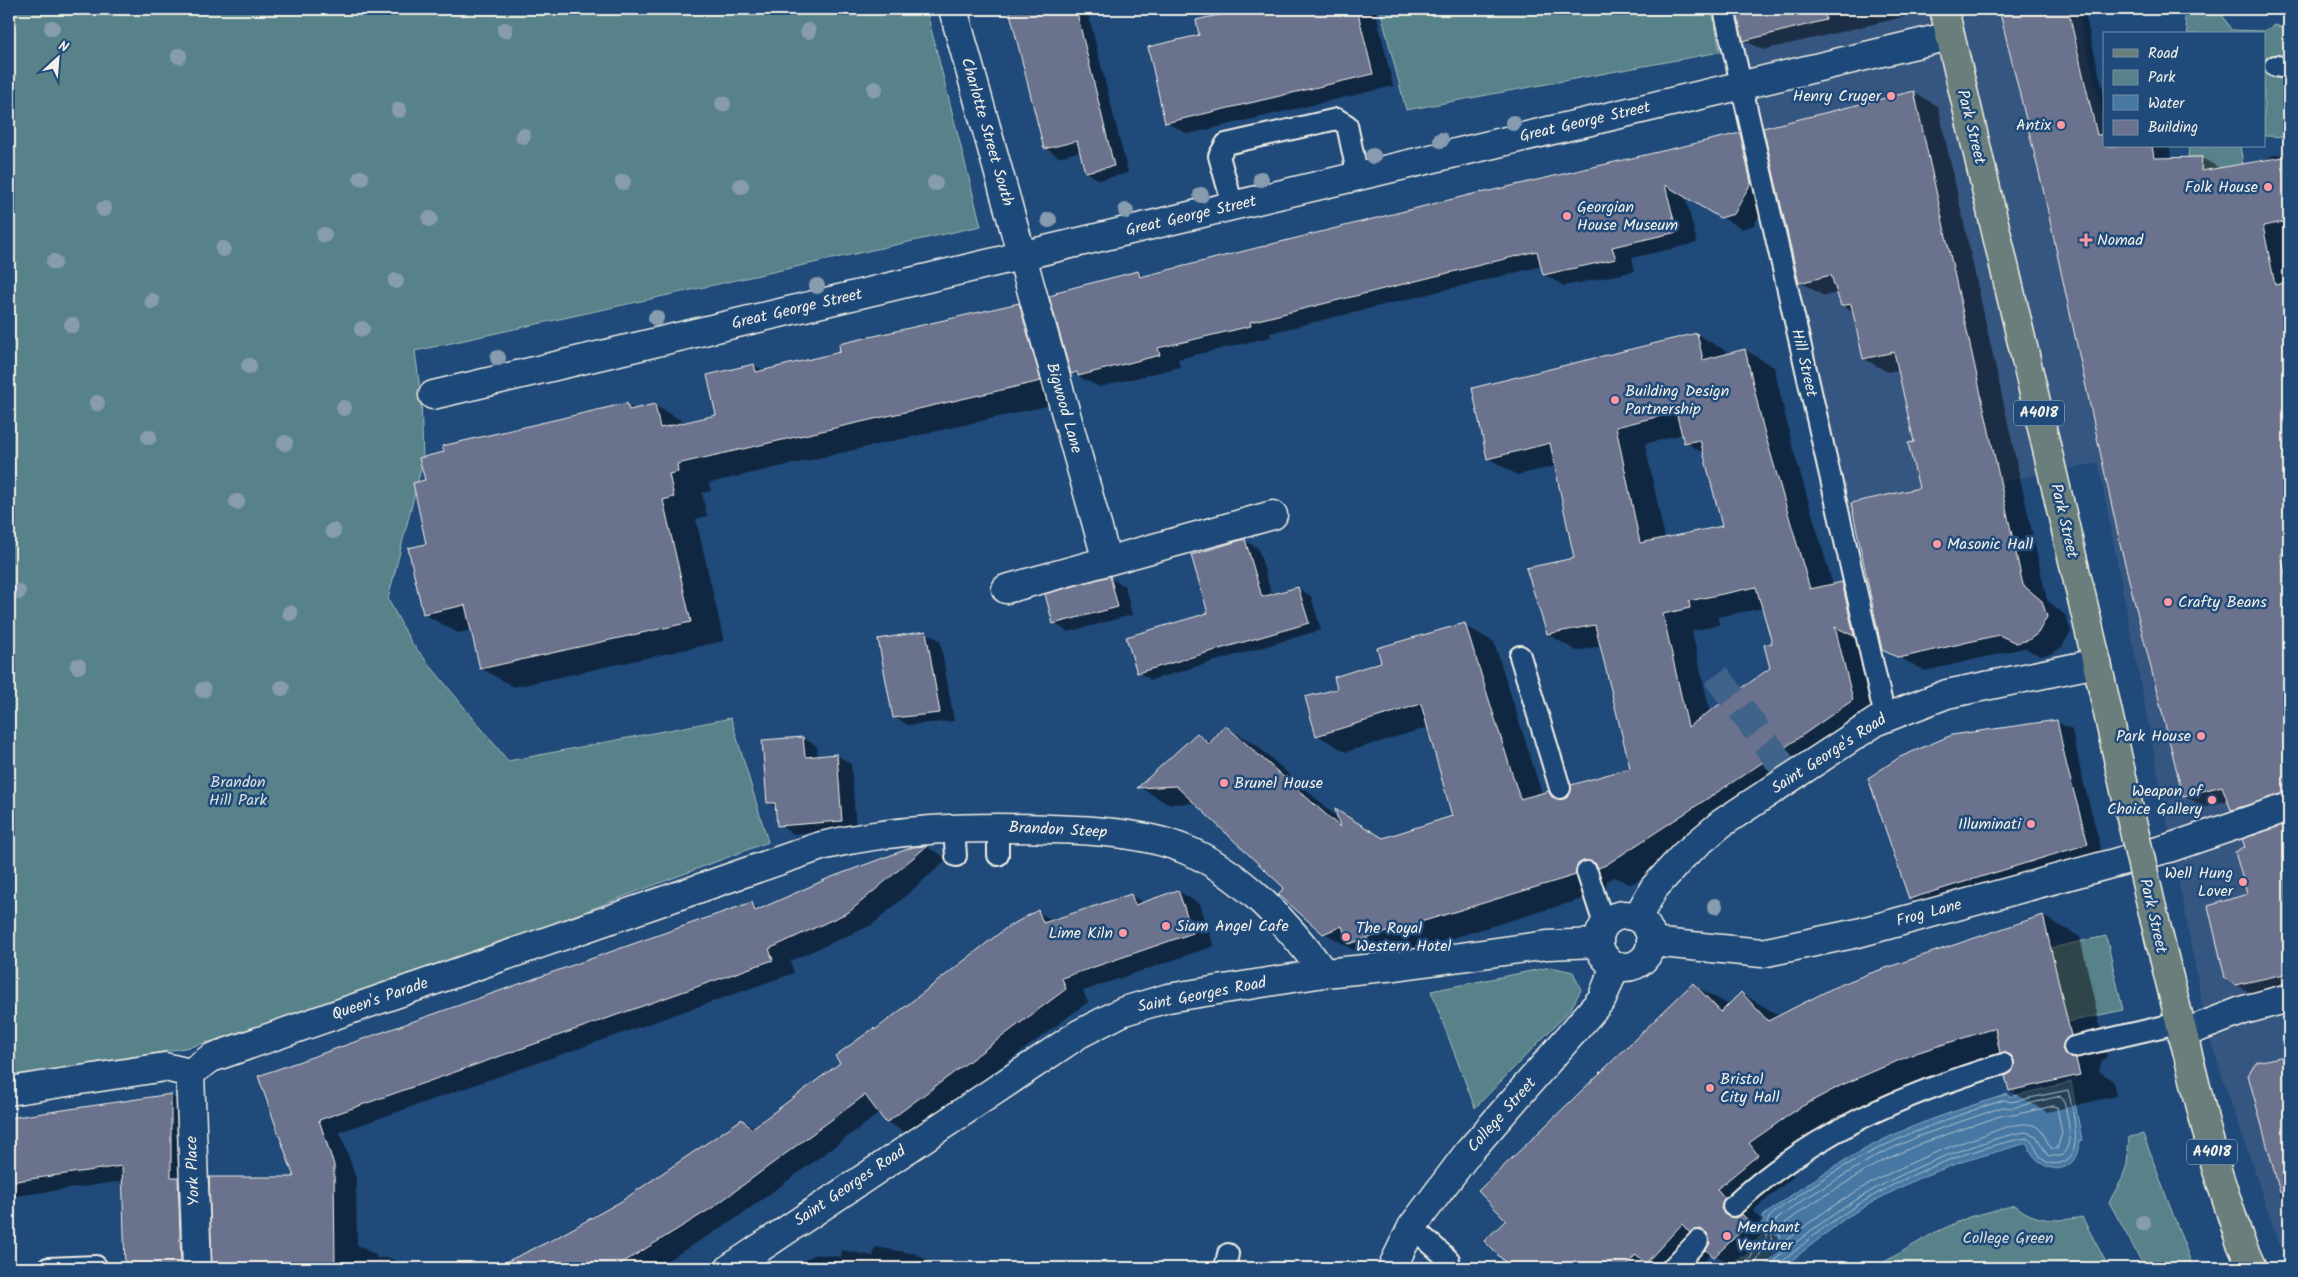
<svg xmlns="http://www.w3.org/2000/svg" width="2298" height="1277" viewBox="0 0 2298 1277" font-family="Kalam,sans-serif">
	<rect width="100%" height="100%" fill="#1f4a7a"/>
	<filter id="ink" filterUnits="userSpaceOnUse"><feTurbulence type="fractalNoise" baseFrequency=".02" numOctaves="2"/><feDisplacementMap in="SourceGraphic" scale="10" xChannelSelector="R" yChannelSelector="G"/><feConvolveMatrix kernelMatrix="1 2 1 2 8 2 1 2 1" color-interpolation-filters="sRGB"/></filter>
	<g filter="url(#ink)">
		<path fill="#365680" d="M1729,9H2077L2104,122V146L2176,421L2289,808V1268H2287L2208,1034L2098,463L1846,512Z"/>
		<path fill="#588289" stroke="#a6bab8" d="M9,9H926L981,226L415,351L421,396L423,461L388,599L411,642L508,761L731,718L768,842L417,975L213,1041L185,1048L9,1077Z
			M1380,9H1712L1720,52L1406,110Z
			M2182,9H2219L2231,30L2263,31L2276,25L2289,31V137L2264,136V34H2188Z
			M2189,146H2240L2243,164L2200,188L2202,157H2188Z
			M2106,936L2123,1010L2068,1022L2051,948Z
			M1551,967L1573,972L1581,990L1570,1010L1475,1108L1431,991Z
			M2143,1134L2193,1268H2145L2109,1202L2122,1179L2127,1164L2129,1137Z
			M2015,1205C2034,1222 2058,1222 2082,1217L2109,1268H1874L1934,1233L1969,1217Z"/>
		<path fill="#4678a3" stroke="#8ca8bf" d="M2071,1082L2082,1140L2079,1141C2078,1179 2038,1176 2027,1143L1961,1162L1917,1179L1880,1198L1847,1217L1782,1268H1729L1738,1259L1747,1256L1750,1247L1762,1235L1757,1230L1764,1220L1762,1217C1796,1191 1832,1166 1871,1146C1914,1123 1961,1109 2008,1094L2009,1097Z"/>
		<path fill="#0007" fill-rule="evenodd" d="M1011,9H1087L1128,173L1100,180L1086,172L1081,151L1059,157L1045,148Z
			M1249,9H1370L1376,12L1393,86L1188,134L1166,122L1201,36L1198,21Z
			M1737,9H1910L1912,15L1763,50L1744,40Z
			M2001,9H2084L2104,94V146H2169L2172,159L2202,158L2221,169L2269,161L2270,156L2289,153V236L2283,237L2289,268V809L2253,821L2232,809L2229,800L2204,807L2184,795Z
			M1914,93L1938,106L2047,600L2066,616L2071,632L2062,647L2053,653L2041,656L2024,648L1925,671L1882,648L1883,651L1864,642L1882,717L1804,772L1636,882L1629,884L1614,877L1607,881L1605,892L1379,960L1358,948L1354,950L1324,933L1286,887L1196,803L1168,804L1139,787L1197,734L1212,743L1225,727L1255,744L1339,819L1384,839L1454,816L1429,727L1346,752L1317,735L1339,690L1383,663L1464,625L1494,642L1542,794L1548,792L1563,801L1632,769L1601,646L1577,651L1548,634L1575,559L1556,466L1517,475L1488,458L1697,334L1726,351L1727,355L1745,350L1774,367L1792,445L1833,585L1842,583L1873,601L1920,489L1916,443L1899,370L1888,372L1864,359L1854,312L1842,306L1838,293L1824,296L1800,282ZM1683,434L1685,442L1705,454L1724,527L1665,539L1645,444ZM1763,608L1773,644L1771,669L1710,712L1692,631L1719,625L1718,617Z
			M1740,134L1760,146L1771,195L1754,225L1742,229L1685,195L1697,243L1632,258L1635,271L1564,286L1544,274L1542,266L1270,333L1271,337L1178,359L1180,367L1099,387L1072,373L1138,273L1146,277Z
			M1019,304L1052,323L1073,400L709,483L711,491L702,493L707,516L696,519L724,641L514,687L481,668L472,630L458,633L424,614L428,545L426,481L627,405L636,410L654,405L686,423L717,416L708,376L754,365L764,371L842,353Z
			M1245,541L1258,548L1272,596L1298,588L1311,596L1321,630L1151,680L1138,672L1209,614Z
			M1110,578L1125,586L1132,615L1068,632L1054,623Z
			M925,632L940,640L954,721L908,725L894,717Z
			M2057,722L2072,730L2082,776L2102,852L1924,907L1910,898Z
			M803,738L817,746L818,757L837,755L851,764L856,829L793,834L779,825L777,808L768,803Z
			M2289,825V989L2256,996L2235,984L2248,895L2247,848L2244,840Z
			M927,847L948,859L872,925L790,961L794,973L340,1132L356,1178L357,1245L376,1255V1258H390L408,1268H214L211,1179H296L259,1077L751,904L762,910L913,848Z
			M1178,891L1200,904L1214,946L1083,991L1088,1002L909,1135L887,1122L880,1113L734,1220L655,1268H496L555,1240L620,1203L742,1120L755,1128L842,1063L876,1031L1038,912L1054,921L1131,895L1144,903Z
			M2043,916L2080,937L2107,1057L2102,1060L2099,1071L2113,1081L2116,1096L2047,1112L2010,1091L2015,1060L2009,1056L1953,1074L1785,1165L1794,1176L1753,1211L1761,1220L1759,1226L1779,1237L1786,1244L1761,1268H1735L1712,1253L1698,1268H1512L1508,1220L1693,985L1729,1005L1741,993L1780,1016L1865,976Z
			M2289,1056V1219L2280,1196L2249,1076L2258,1063Z
			M170,1095L192,1108L203,1268H109V1264L126,1263L124,1181L9,1197V1118Z
			M875,1247L916,1254L941,1268H792L815,1254L841,1257L842,1250L873,1256Z
			M973,1264L996,1268H972Z"/>
		<g fill="none" stroke-linecap="round" stroke-linejoin="round">
			<path stroke="#aec1cc" stroke-width="1" d="M2054,1106L2057,1107L2062,1133L2057,1149L2051,1148C2045,1140 2044,1129 2033,1125C2019,1121 1997,1130 1984,1135C1910,1159 1844,1192 1784,1243L1780,1242V1230L1783,1225L1811,1204L1880,1162L1922,1143L2003,1115H2013Z
				M1736,1268L1750,1259L1755,1249L1766,1238C1768,1230 1764,1228 1769,1218C1773,1211 1787,1204 1794,1199C1857,1152 1929,1124 2004,1100L2011,1102L2068,1090C2072,1107 2086,1158 2060,1163C2055,1164 2049,1164 2045,1161C2036,1156 2036,1141 2026,1138C1963,1150 1898,1178 1845,1213C1822,1228 1802,1245 1782,1262L1780,1268
				M1748,1268L1756,1263L1761,1252L1771,1242L1772,1229L1776,1220L1806,1198L1876,1156L1919,1136L2003,1107L2012,1108L2060,1096L2063,1098C2067,1115 2076,1143 2061,1156H2048L2036,1136L2026,1132C2008,1134 1989,1141 1971,1147C1897,1171 1837,1207 1777,1258L1773,1268"/>
		</g>
		<path fill="#6b728e" stroke="#f4f1e8" fill-rule="evenodd" d="M1009,9H1076L1114,166L1085,172L1077,141L1044,149Z
			M1245,9H1357L1373,74L1165,123L1148,47L1199,35L1196,20Z
			M1736,9H1825L1826,20L1743,41Z
			M1999,9H2068L2097,135L2104,134V146H2152L2154,158L2202,157L2201,171L2289,156V221L2263,226L2275,285L2289,282V552L2281,554L2289,593V792L2231,810L2222,786L2183,796L2121,548L2043,189Z
			M1914,91L2023,585L2042,601L2047,617L2038,633L2029,640L2016,643L1999,635L1899,658L1882,650L1851,503L1919,488L1908,443L1914,442L1894,352L1863,359L1851,304L1841,306L1831,275L1799,283L1763,128Z
			M1740,133L1751,183L1734,214L1720,218L1665,185L1677,232L1612,247L1616,259L1543,275L1537,251L1250,322L1251,326L1158,348L1160,355L1078,376L1077,372L1071,374L1049,296L1057,294L1056,292L1138,271L1140,277L1481,192V193Z
			M1019,303L1041,381L677,464L678,472L669,474L674,497L663,500L691,622L480,669L465,605L423,614L408,548L426,544L413,483L425,480L419,458L444,452L442,446L627,403L629,410L655,404L660,428L716,415L707,375L754,364L756,372L840,352L839,344Z
			M1697,333L1703,360L1745,349L1763,427L1810,589L1842,582L1854,636L1835,627L1853,700L1774,755L1606,865L1598,868L1595,863L1584,861L1578,864L1576,875L1348,944L1342,926L1323,934L1278,894L1284,888L1176,786L1137,788L1197,733L1209,744L1225,725L1340,827L1335,809L1383,838L1452,816L1421,704L1316,736L1305,697L1337,689L1334,677L1381,662L1377,648L1465,623L1520,799L1549,791L1552,797L1563,799L1569,796L1571,785L1630,768L1595,625L1547,634L1526,568L1574,558L1550,443L1487,459L1472,388ZM1676,412L1684,443L1700,440L1722,526L1640,543L1616,427ZM1756,587L1772,643L1764,645L1770,668L1688,727L1663,614L1690,608L1689,601Z
			M1245,539L1262,597L1298,587L1309,623L1137,673L1126,637L1208,613L1191,555Z
			M1110,576L1118,607L1053,624L1045,594Z
			M926,631L940,713L893,718L878,639Z
			M2057,720L2067,767L2088,844L1909,899L1868,778L1900,757L1952,735Z
			M803,737L805,757L837,754L842,821L777,826L775,803H767L762,740Z
			M2289,823V973L2235,985L2225,978L2208,906L2247,894L2235,852L2245,847L2242,839Z
			M927,846L849,912L769,949L773,960L319,1120L334,1165L335,1268H212L209,1177H294L258,1076L752,902L755,911L829,878L913,847Z
			M1178,890L1193,933L1062,978L1066,989L886,1123L865,1095L712,1208L614,1268H493L554,1239L620,1202L742,1119L751,1129L840,1063L835,1056L874,1028L875,1030L1006,928L1038,910L1043,923L1131,894L1135,905Z
			M2043,915L2071,1036L2066,1039L2062,1049L2066,1055L2076,1059L2080,1075L2009,1091L2005,1076L2012,1072L2014,1061L2011,1055L2000,1053L1995,1028L1916,1053L1842,1085L1799,1108L1749,1143L1758,1155L1717,1189L1725,1198L1721,1208L1724,1214L1735,1218L1742,1214L1750,1223L1714,1257L1706,1250L1710,1243L1707,1233L1700,1229L1690,1233L1682,1224L1646,1263L1635,1255L1626,1268H1511L1484,1241L1506,1220L1478,1191L1693,983L1721,1012L1741,992L1768,1021L1835,987L1865,975Z
			M2289,1055V1191L2280,1193L2248,1075L2257,1062Z
			M171,1094V1177H178L181,1268H125L122,1166L9,1182V1118Z"/>
		<g fill="none" stroke-linecap="round" stroke-linejoin="round">
			<path stroke="#3f638a" stroke-width="28" stroke-dasharray="28 14" stroke-linecap="butt" d="M1716,675L1784,768"/>
			<g stroke="#f4f1e8" stroke-width="24">
				<path id="service" d="M1724,9L1885,717
					M2275,66L2289,68
					M1233,206L1219,156L1226,144L1337,119L1347,125L1358,177
					M1520,656L1560,788
					M998,827V855
					M954,828L956,856
					M1587,872L1604,924
					M2074,1047L2178,1023
					M1733,1206C1810,1134 1903,1094 2003,1064
					M1412,1227L1449,1260
					M48,1268L96,1266
					M1225,1268L1228,1254
					M1672,1268L1698,1241"/>
			</g>
			<g stroke="#f4f1e8" stroke-width="31">
				<path id="minor" d="M953,9L1107,561
					M433,395L1950,36
					M1006,589L1273,515
					M1599 941a26 26 0 1 1 52 0a26 26 0 1 1-52 0Z
					M1637,918L1654,888L1684,855L1722,823L1877,721L1947,694L2097,663
					M1651,942L1762,953L1858,933L2169,848L2289,807
					M2182,1034L2244,1010L2289,998
					M190,1073L197,1268
					M9,1091L165,1067L190,1073L211,1058L821,846C897,828 972,826 1050,829C1092,830 1145,833 1184,849C1240,871 1290,926 1324,973
					M730,1268L1079,1034L1124,1011L1168,998L1324,973L1396,966L1547,945L1598,943
					M1392,1268L1412,1227L1467,1154L1602,999L1615,966"/>
			</g>
			<g stroke="#f4f1e8" stroke-width="31">
				<path id="primary" d="M1944,9L2097,663L2131,818
					M2155,921L2215,1164L2240,1241L2252,1268"/>
			</g>
			<use href="#service" stroke="#1f4a7a" stroke-width="20"/>
			<use href="#minor" stroke="#1f4a7a" stroke-width="28"/>
			<use href="#primary" stroke="#6b7f7c" stroke-width="28"/>
			<g stroke="#f4f1e8" stroke-width="31" stroke-linecap="butt">
				<path id="primary-bridge" d="M2131,818L2155,921"/>
			</g>
			<use href="#primary-bridge" stroke="#6b7f7c" stroke-width="28"/>
		</g>
		<g fill="#889caf">
			<circle cx="52" cy="28" r="8"/>
			<circle cx="505" cy="30" r="8"/>
			<circle cx="808" cy="31" r="8"/>
			<circle cx="179" cy="56" r="8"/>
			<circle cx="875" cy="89" r="8"/>
			<circle cx="723" cy="104" r="8"/>
			<circle cx="399" cy="110" r="8"/>
			<circle cx="1513" cy="123" r="8"/>
			<circle cx="523" cy="136" r="8"/>
			<circle cx="1441" cy="140" r="8"/>
			<circle cx="1373" cy="156" r="8"/>
			<circle cx="361" cy="178" r="8"/>
			<circle cx="1261" cy="179" r="8"/>
			<circle cx="623" cy="182" r="8"/>
			<circle cx="935" cy="183" r="8"/>
			<circle cx="741" cy="186" r="8"/>
			<circle cx="1201" cy="195" r="8"/>
			<circle cx="104" cy="209" r="8"/>
			<circle cx="1126" cy="211" r="8"/>
			<circle cx="430" cy="219" r="8"/>
			<circle cx="1049" cy="220" r="8"/>
			<circle cx="324" cy="235" r="8"/>
			<circle cx="223" cy="249" r="8"/>
			<circle cx="54" cy="262" r="8"/>
			<circle cx="396" cy="281" r="8"/>
			<circle cx="817" cy="286" r="8"/>
			<circle cx="152" cy="301" r="8"/>
			<circle cx="656" cy="318" r="8"/>
			<circle cx="72" cy="325" r="8"/>
			<circle cx="362" cy="329" r="8"/>
			<circle cx="498" cy="358" r="8"/>
			<circle cx="249" cy="366" r="8"/>
			<circle cx="97" cy="403" r="8"/>
			<circle cx="344" cy="408" r="8"/>
			<circle cx="149" cy="437" r="8"/>
			<circle cx="285" cy="443" r="8"/>
			<circle cx="237" cy="502" r="8"/>
			<circle cx="333" cy="531" r="8"/>
			<circle cx="18" cy="592" r="8"/>
			<circle cx="290" cy="613" r="8"/>
			<circle cx="78" cy="666" r="8"/>
			<circle cx="282" cy="688" r="8"/>
			<circle cx="203" cy="690" r="8"/>
			<circle cx="1715" cy="906" r="8"/>
			<circle cx="2143" cy="1223" r="8"/>
		</g>
	</g>
	<g fill="#ff9aa2" stroke="#1f4a7a" stroke-width="2">
		<circle cx="1891" cy="96" r="5"/>
		<circle cx="2061" cy="125" r="5"/>
		<circle cx="2268" cy="187" r="5"/>
		<circle cx="1567" cy="216" r="5"/>
		<path d="M2083.5 232.5h5v5h5v5h-5v5h-5v-5h-5v-5h5z"/>
		<circle cx="1615" cy="400" r="5"/>
		<circle cx="1937" cy="544" r="5"/>
		<circle cx="2168" cy="602" r="5"/>
		<circle cx="2201" cy="736" r="5"/>
		<circle cx="1224" cy="783" r="5"/>
		<circle cx="2212" cy="800" r="5"/>
		<circle cx="2031" cy="824" r="5"/>
		<circle cx="2243" cy="882" r="5"/>
		<circle cx="1166" cy="926" r="5"/>
		<circle cx="1123" cy="933" r="5"/>
		<circle cx="1346" cy="937" r="5"/>
		<circle cx="1710" cy="1088" r="5"/>
		<circle cx="1727" cy="1236" r="5"/>
	</g>
	<g text-anchor="middle" dominant-baseline="central" stroke-width="5" stroke-linejoin="round" paint-order="stroke">
		<g fill="#1f4a7a" stroke="#b4bfc7" stroke-width="1">
			<rect x="2014" y="400.5" width="50" height="25" rx="4"/>
			<rect x="2187" y="1139.5" width="50" height="25" rx="4"/>
		</g>
		<g font-size="15" font-weight="bold" fill="#f4f1e8">
			<text x="2039" y="413">A4018</text>
			<text x="2212" y="1152">A4018</text>
		</g>
		<g font-size="16" fill="#f4f1e8" stroke="#1f4a7a" text-anchor="start">
			<text x="1881" y="96" text-anchor="end">Henry Cruger</text>
			<text x="2051" y="125" text-anchor="end">Antix</text>
			<text x="2258" y="187" text-anchor="end">Folk House</text>
			<text x="1577" y="207">Georgian<tspan x="1577" dy="18">House Museum</tspan></text>
			<text x="2097" y="240">Nomad</text>
			<text x="1625" y="391">Building Design<tspan x="1625" dy="18">Partnership</tspan></text>
			<text x="1947" y="544">Masonic Hall</text>
			<text x="2178" y="602">Crafty Beans</text>
			<text x="2191" y="736" text-anchor="end">Park House</text>
			<text x="1234" y="783">Brunel House</text>
			<text x="2202" y="791" text-anchor="end">Weapon of<tspan x="2202" dy="18">Choice Gallery</tspan></text>
			<text x="2021" y="824" text-anchor="end">Illuminati</text>
			<text x="2233" y="873" text-anchor="end">Well Hung<tspan x="2233" dy="18">Lover</tspan></text>
			<text x="1176" y="926">Siam Angel Cafe</text>
			<text x="1356" y="928">The Royal<tspan x="1356" dy="18">Western Hotel</tspan></text>
			<text x="1113" y="933" text-anchor="end">Lime Kiln</text>
			<text x="1720" y="1079">Bristol<tspan x="1720" dy="18">City Hall</tspan></text>
			<text x="1737" y="1227">Merchant<tspan x="1737" dy="18">Venturer</tspan></text>
		</g>
		<g font-size="16" fill="#f4f1e8" stroke="#1f4a7a">
			<text transform="translate(1585 122) rotate(-13)">Great George Street</text>
			<text transform="translate(1971 127) rotate(76)">Park Street</text>
			<text transform="translate(987 132) rotate(74)">Charlotte Street South</text>
			<text transform="translate(1191 216) rotate(-13)">Great George Street</text>
			<text transform="translate(797 309) rotate(-13)">Great George Street</text>
			<text transform="translate(1804 363) rotate(77)">Hill Street</text>
			<text transform="translate(1064 408) rotate(74)">Bigwood Lane</text>
			<text transform="translate(2064 521) rotate(77)">Park Street</text>
			<text transform="translate(1829 754) rotate(-33)">Saint George's Road</text>
			<text transform="translate(1058 830) rotate(3)">Brandon Steep</text>
			<text transform="translate(1929 913) rotate(-15)">Frog Lane</text>
			<text transform="translate(2153 916) rotate(77)">Park Street</text>
			<text transform="translate(1202 995) rotate(-11)">Saint Georges Road</text>
			<text transform="translate(380 999) rotate(-19)">Queen's Parade</text>
			<text transform="translate(1502 1115) rotate(-48)">College Street</text>
			<text transform="translate(193 1171) rotate(-92)">York Place</text>
			<text transform="translate(850 1186) rotate(-34)">Saint Georges Road</text>
		</g>
		<g font-size="16" fill="#dde0da" stroke="#1f4a7a">
			<text x="238" y="782">Brandon<tspan x="238" dy="18">Hill Park</tspan></text>
			<text x="2008" y="1238">College Green</text>
		</g>
	</g>
	<rect width="2298" height="1277" fill="none" stroke="#1f4a7a" stroke-width="30"/>
	<rect x="15" y="15" width="2268" height="1247" fill="none" stroke="#f4f1e8" stroke-width="2" filter="url(#ink)"/>
	<rect x="2103" y="32" width="162" height="115" fill="#1f4a7a" stroke="#748da6"/>
	<rect x="2113" y="49" width="25" height="8" fill="#6b7f7c" stroke="#748da6"/>
	<text x="2148" y="58" font-size="15" fill="#f4f1e8">Road</text>
	<rect x="2113" y="70" width="25" height="15" fill="#588289" stroke="#748da6"/>
	<text x="2148" y="82" font-size="15" fill="#f4f1e8">Park</text>
	<rect x="2113" y="95" width="25" height="15" fill="#4678a3" stroke="#748da6"/>
	<text x="2148" y="108" font-size="15" fill="#f4f1e8">Water</text>
	<rect x="2113" y="120" width="25" height="15" fill="#6b728e" stroke="#748da6"/>
	<text x="2148" y="132" font-size="15" fill="#f4f1e8">Building</text>
	<g transform="translate(58 58) rotate(26)" stroke="#1f4a7a" stroke-width="4" paint-order="stroke">
	<path d="M0-4L9 19L0 12L-9 19Z" fill="#f4f1e8"/>
	<text y="-8" font-size="14" font-weight="bold" text-anchor="middle" fill="#f4f1e8">N</text>
	</g>
</svg>
